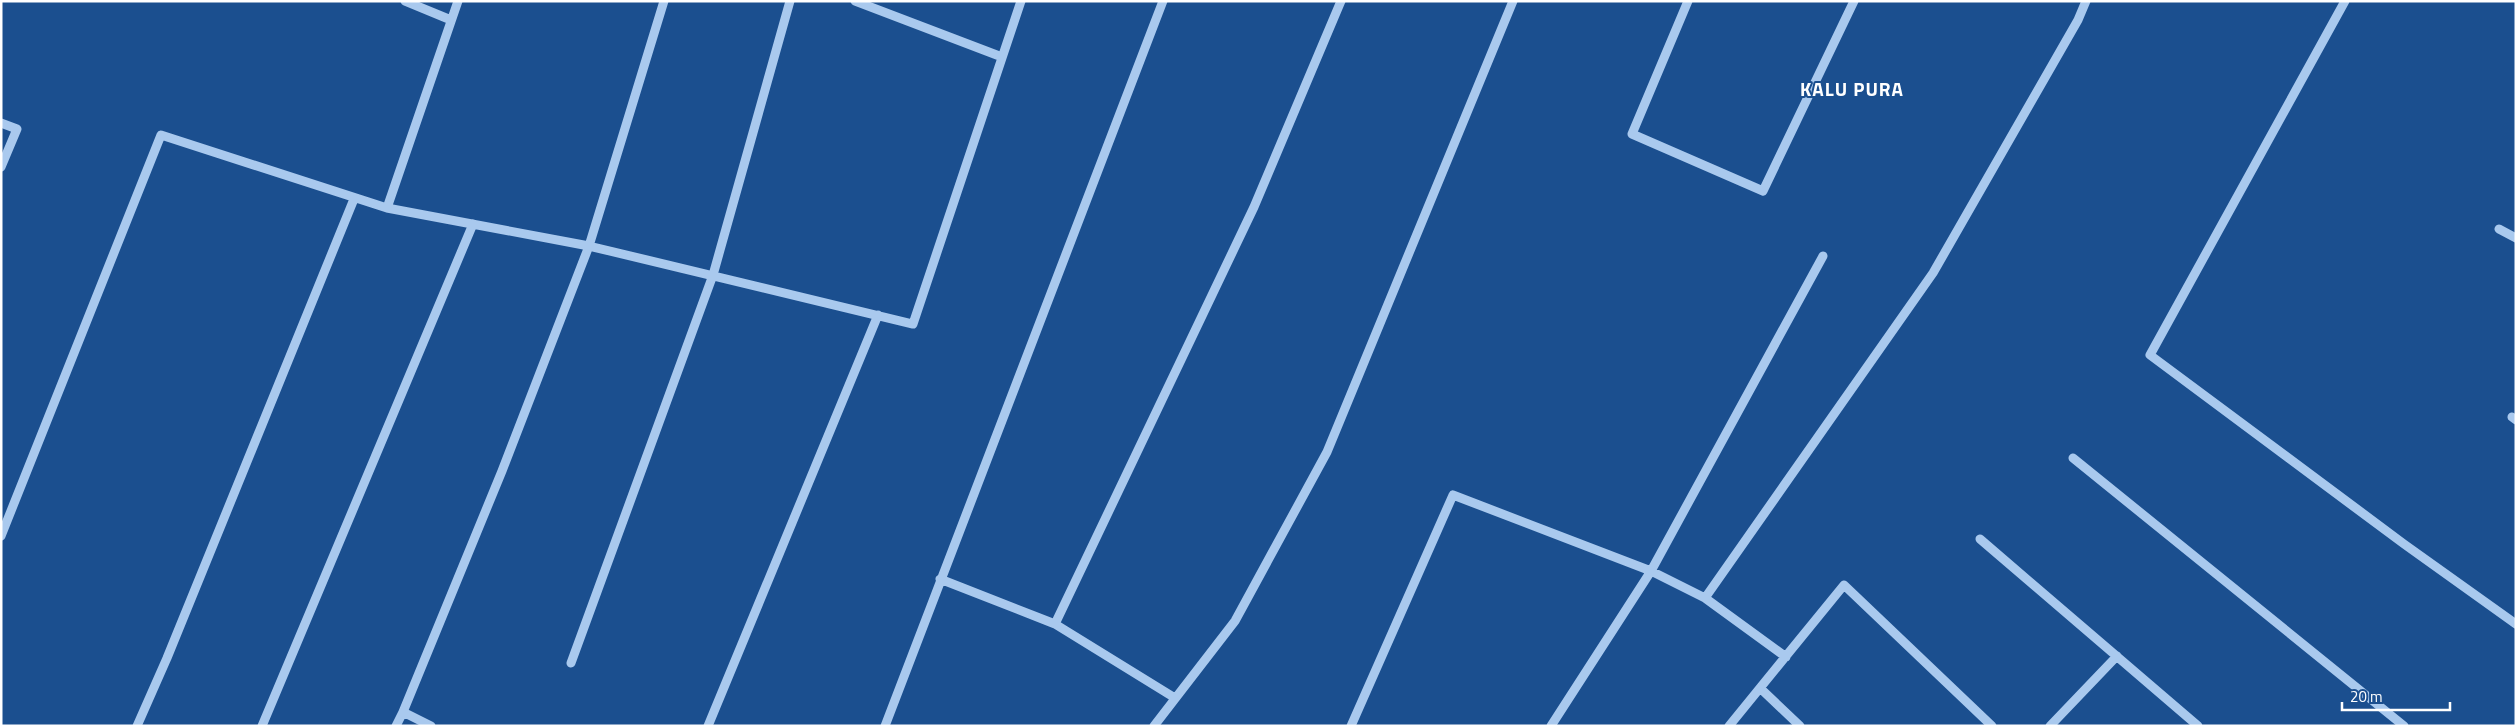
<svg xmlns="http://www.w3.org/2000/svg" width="2517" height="727" viewBox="0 0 2517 727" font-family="'Titillium Web',sans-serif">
	<rect width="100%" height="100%" fill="#1b4f8f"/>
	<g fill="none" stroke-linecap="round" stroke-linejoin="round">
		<path stroke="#a9c9ee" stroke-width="9" d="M405,1L451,20
			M458,1L387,208L589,246L664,1
			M855,1L1002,57
			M1688,1L1632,134L1763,191L1854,1
			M2345,1L2150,355L2404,544L2516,624
			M1,123L17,129L1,167
			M2499,229L2516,238
			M2512,417L2516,420
			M2073,458L2404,726
			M1,536L161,135L387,208
			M1980,539L2198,726
			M940,579L1055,624
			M1705,598L1933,273L2078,20L2086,1
			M571,663L713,275L790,1
			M1760,688L1800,726
			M1175,698L1055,624L1254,207L1341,1
			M137,726L167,658L354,199
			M262,726L473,224
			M396,726L403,712
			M431,726L403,712L502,471L589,246L913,324L1021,1
			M708,726L878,315
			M885,726L1163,1
			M1154,726L1235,621L1327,452L1513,1
			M1351,726L1453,495L1651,571L1705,598L1786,657
			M1551,726L1651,571L1823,256
			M1729,726L1844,585L1992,726
			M2050,726L2117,656"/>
	</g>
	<g text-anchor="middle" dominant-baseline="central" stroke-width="4" stroke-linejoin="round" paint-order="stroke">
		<g font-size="19" font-weight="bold" letter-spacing="1" fill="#fff" stroke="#1b4f8f">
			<text x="1852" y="88">KALU PURA</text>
		</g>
	</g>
	<rect width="2517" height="727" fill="none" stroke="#ffffff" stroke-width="5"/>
	<path d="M2342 702v8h108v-8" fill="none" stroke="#ffffff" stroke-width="2.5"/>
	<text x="2350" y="702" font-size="15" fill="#ffffff" stroke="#1b4f8f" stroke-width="4" paint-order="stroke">20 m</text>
</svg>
